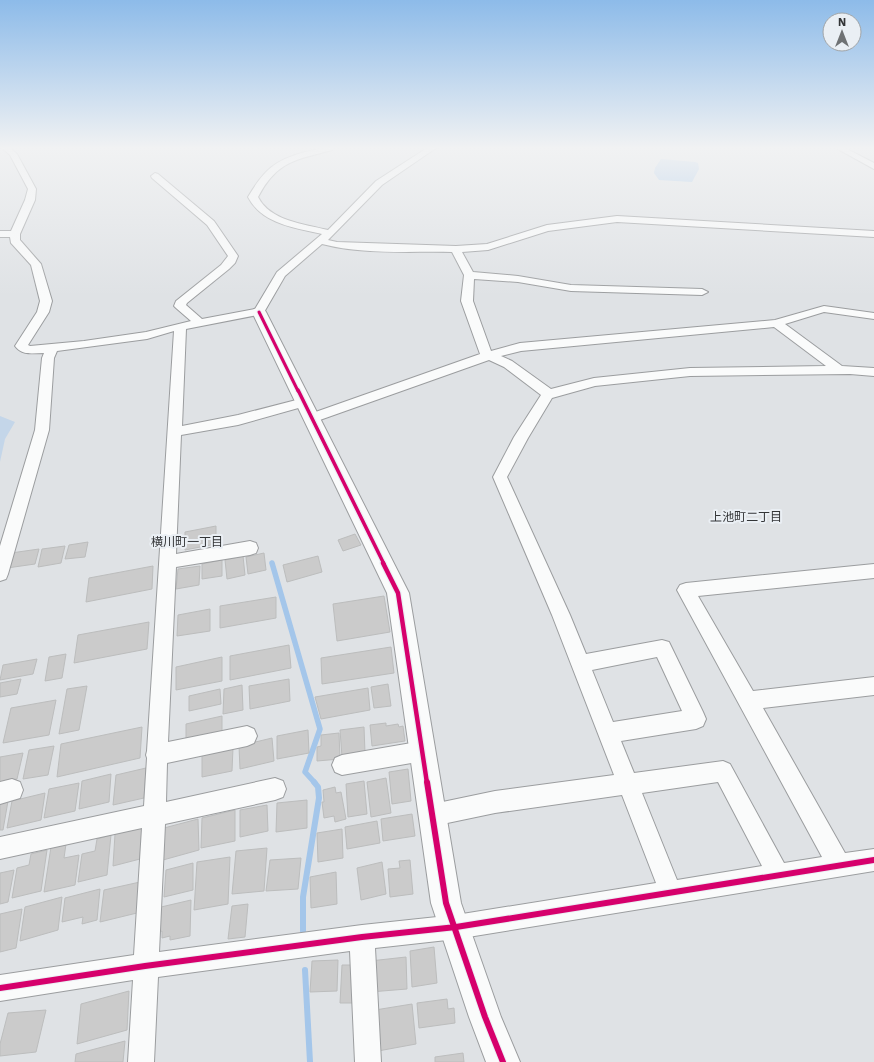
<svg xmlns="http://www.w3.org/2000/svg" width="874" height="1062" viewBox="0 0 874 1062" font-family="'Work Sans','Noto Sans JP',sans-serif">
	<rect width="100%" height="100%" fill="#dfe2e5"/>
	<path fill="#c4d6e9" d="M0,416L15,422L5,439L0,462Z"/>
	<path fill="#a4c6ea" d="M661,159L695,162L698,163L699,169L692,182L659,180L654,173L655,168Z"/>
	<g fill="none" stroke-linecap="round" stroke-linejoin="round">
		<path stroke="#a4c6ea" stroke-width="5.5" d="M272,563L320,729L305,772L315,783"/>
		<path stroke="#a4c6ea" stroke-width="6" d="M303,931V897L319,798L318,787L314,782
			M305,970L310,1062"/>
	</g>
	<path fill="#cbcbcb" stroke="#bcbdbd" d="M216,526V544L185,550V532Z
		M355,534L361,545L343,551L338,540Z
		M88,542L85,557L65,559L69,545Z
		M65,546L61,563L38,567L42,549Z
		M39,549L35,564L7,568L11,553Z
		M264,553L266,570L248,574L246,557Z
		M243,556L245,575L227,579L225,560Z
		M318,556L322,572L287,582L283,565Z
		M222,560V576L202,579V564Z
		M153,566L152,589L86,602L89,578Z
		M200,566L199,585L176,589L178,569Z
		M384,596L390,632L337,641L333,604Z
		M276,597V618L220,628V606Z
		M210,609V631L177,636L178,615Z
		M149,622L147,649L74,663L78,635Z
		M289,645L291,668L230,680V656Z
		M391,647L394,673L322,684L321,658Z
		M66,654L62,678L45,681L49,657Z
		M222,657V681L176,690V667Z
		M37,659L33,674L0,680L3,665Z
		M21,679L17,694L0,697V683Z
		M289,679L290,701L250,709L249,686Z
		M388,684L391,706L374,708L371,687Z
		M242,685L243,710L223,714L224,689Z
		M87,686L79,730L59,734L67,689Z
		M368,688L370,710L321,719L315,697Z
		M220,689L221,704L189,711V696Z
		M56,700L49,735L3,743L11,708Z
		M222,716V731L186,739V724Z
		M386,723V726L398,724L399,727L403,726L405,741L372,746L370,725Z
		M142,727L140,758L57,777L61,744Z
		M364,727L365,753L342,757L340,730Z
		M308,730L309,753L277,759V736Z
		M339,733L340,759L317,761V747L321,746V735Z
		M272,738L274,761L240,769L239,746Z
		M54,746L48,775L23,779L29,750Z
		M233,748L232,771L202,777V754Z
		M23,753L17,779L0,782V757Z
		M146,768L144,798L113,805L116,775Z
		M408,769L411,801L392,804L389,772Z
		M111,774L109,802L79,809L82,781Z
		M386,778L391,813L371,817L367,782Z
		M364,781L367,814L348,817L346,784Z
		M79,783L75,811L44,818L49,789Z
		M335,787L336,793L341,792L346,819L335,822L334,816L324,818L322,802H324L323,790Z
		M45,793L41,820L7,828L12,801Z
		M307,800V828L276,832L277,803Z
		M8,801L3,830H0V803Z
		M267,805L268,831L240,837V810Z
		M235,810V841L201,848L202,818Z
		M412,814L415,836L383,841L381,819Z
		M198,819L199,850L163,860L164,828Z
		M377,821L380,843L347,849L345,827Z
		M142,828L140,859L113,866L115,834Z
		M342,829L343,858L318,862L317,833Z
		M111,835L107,875L78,882L82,854L95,851L97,839Z
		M66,844L64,858L79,855L75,885L44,892L51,847Z
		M267,848L264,891L232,894L236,851Z
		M47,850L41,891L12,898L17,868L29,865L31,854Z
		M230,857L228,904L194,910L197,862Z
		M301,858L298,889L266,891L270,860Z
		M410,860L413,894L390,897L388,869L400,868L399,861Z
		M382,862L386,894L361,900L357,868Z
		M193,863V890L164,897L166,870Z
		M14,870L8,902L0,904V873Z
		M336,872L337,904L311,908L310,877Z
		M140,882L137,913L100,922L104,890Z
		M100,889L97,920L82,924L83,917L62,922L65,898Z
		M62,897L58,930L20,941L25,907Z
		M191,900L190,936L170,940V936L162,938V931L159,932L161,907Z
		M248,904L245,937L228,939L232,906Z
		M22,909L16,948L0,952V914Z
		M434,947L437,983L412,987L410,951Z
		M406,957L407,989L370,992V961Z
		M338,960L337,991L310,992L312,961Z
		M342,965H356L354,1003H340Z
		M129,991L127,1030L77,1044L81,1004Z
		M447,999L448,1009L454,1008L455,1023L419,1028L417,1003Z
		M412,1004L416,1044L378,1051L375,1010Z
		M46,1010L36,1052L0,1056V1044L8,1013Z
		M125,1041L123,1062H75L76,1054Z
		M463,1053L464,1062H435V1057Z"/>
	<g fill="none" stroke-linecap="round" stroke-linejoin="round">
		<g stroke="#9b9d9f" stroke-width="2">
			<path id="minor" d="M2,148H10L17,154L36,189L35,200L20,234V240L41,264L52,301L49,312L28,345L30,346L84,341L146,332L191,321L176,308L174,306L176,301L221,265L228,256L207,225L152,178L151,176L155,173L158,174L214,221L238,256L235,263L229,269L187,303L186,305L202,319L255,309L277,272L322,234C295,228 262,224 248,197C264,170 275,160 305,152C315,150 323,147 333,148L332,150C295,160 277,161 258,197C270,221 304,224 328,230L376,181L427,148H436L382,185L328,240L337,242L456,246L487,244L547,225L617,216L874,231V237L617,222L548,231L488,250L462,252L473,272L518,276L571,285L702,289L708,292L702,295L571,291L518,282L474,279L473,301L491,351L520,343L775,320L824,306L874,313V319L824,312L785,324L842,366L874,368V376L850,374L690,376L595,386L552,398L528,438L507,477L570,615L586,654L662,640L669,642L703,712L706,719L703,726L696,729L621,741L634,773L723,761L730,764L784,863L822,857L677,590L680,585L686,583L874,564V578L698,596L753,691L874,677V695L763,708L845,853L874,849V871L456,939L375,948L381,1062H355L350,951L158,977L154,1062H128L133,980L0,1001V975L134,955L142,828L0,859V837L144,806L147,758L146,755L147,751L174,331L147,339L57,351L54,358L49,430L8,574L6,579L0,581V546L35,430L42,358L44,353C33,353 22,356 15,346L37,312L40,301L31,265L11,243L10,237H0V231H11L25,200L28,189L10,155ZM322,244C364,255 410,251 452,252L464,275L461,301L480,354L307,415L305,418L307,421L312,423L317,421L489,360L504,367L541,395L514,437L493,477L552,615L614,775L495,791L433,804L425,807L422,815L425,823L433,826L495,813L622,795L656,883L456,915L362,925L159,952L165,824L275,800L283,797L286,789L283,781L275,778L166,802L167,763L247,746L254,743L257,736L254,729L247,726L168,742L176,567L250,555L256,553L258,548L256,543L250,541L176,554L181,435L238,425L309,405L311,402L309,399L304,398L238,415L182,426L186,329L263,314L285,276ZM774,327L826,366L690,368L594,378L551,389L512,361L501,356L521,351ZM657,657L682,711L613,722L592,670ZM718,782L762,866L677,880L642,793Z
				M836,148H845L874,163V169Z
				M423,741L430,744L433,751L430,758L423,761L342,775L335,772L332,765L335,758L342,755Z
				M12,779L20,782L23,790L20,798L0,804V782Z"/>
		</g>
		<g stroke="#9b9d9f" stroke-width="2">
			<path id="tertiary" d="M259,308L264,309L266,312L409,593L461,903L501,1017L520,1062H486L469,1017L431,903L387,593L252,312L254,309Z"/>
		</g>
		<use href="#minor" fill="#fafbfb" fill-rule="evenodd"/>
		<use href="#tertiary" fill="#fafbfb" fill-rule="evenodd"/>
		<g stroke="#eaeff4" stroke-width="5">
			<path id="cycleway-far3" d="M259,312L298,391"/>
		</g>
		<g stroke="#eaeff4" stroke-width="6">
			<path id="cycleway-far2" d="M298,390L384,564"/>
		</g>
		<g stroke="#eaeff4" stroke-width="7">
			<path id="cycleway-far1" d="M383,563L398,593L427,783"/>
		</g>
		<g stroke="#eaeff4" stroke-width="8">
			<path id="cycleway" d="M427,782L446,903L485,1017L503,1062
				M0,988L145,966L362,937L456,927L874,860"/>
		</g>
		<use href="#cycleway-far3" stroke="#d6006c" stroke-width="3"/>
		<use href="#cycleway-far2" stroke="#d6006c" stroke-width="3.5"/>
		<use href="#cycleway-far1" stroke="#d6006c" stroke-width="4.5"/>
		<use href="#cycleway" stroke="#d6006c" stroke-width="6"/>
	</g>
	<linearGradient id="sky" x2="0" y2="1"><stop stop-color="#8dbbe9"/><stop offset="0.5" stop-color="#f1f2f3"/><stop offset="1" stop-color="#f1f2f3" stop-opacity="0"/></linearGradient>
	<rect width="874" height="296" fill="url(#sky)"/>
	<g text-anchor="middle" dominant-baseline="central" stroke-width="4" stroke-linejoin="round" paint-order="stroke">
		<g font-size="12" fill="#333537" stroke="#eaeff4">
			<text x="746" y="517">上池町二丁目</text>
			<text x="187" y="542">横川町一丁目</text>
		</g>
	</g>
	<g transform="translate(842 32)"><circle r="19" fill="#eaeff4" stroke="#a1a5a8"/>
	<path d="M0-3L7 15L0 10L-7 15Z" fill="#6f7274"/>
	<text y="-6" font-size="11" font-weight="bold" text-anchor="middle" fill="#333537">N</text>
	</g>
</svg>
